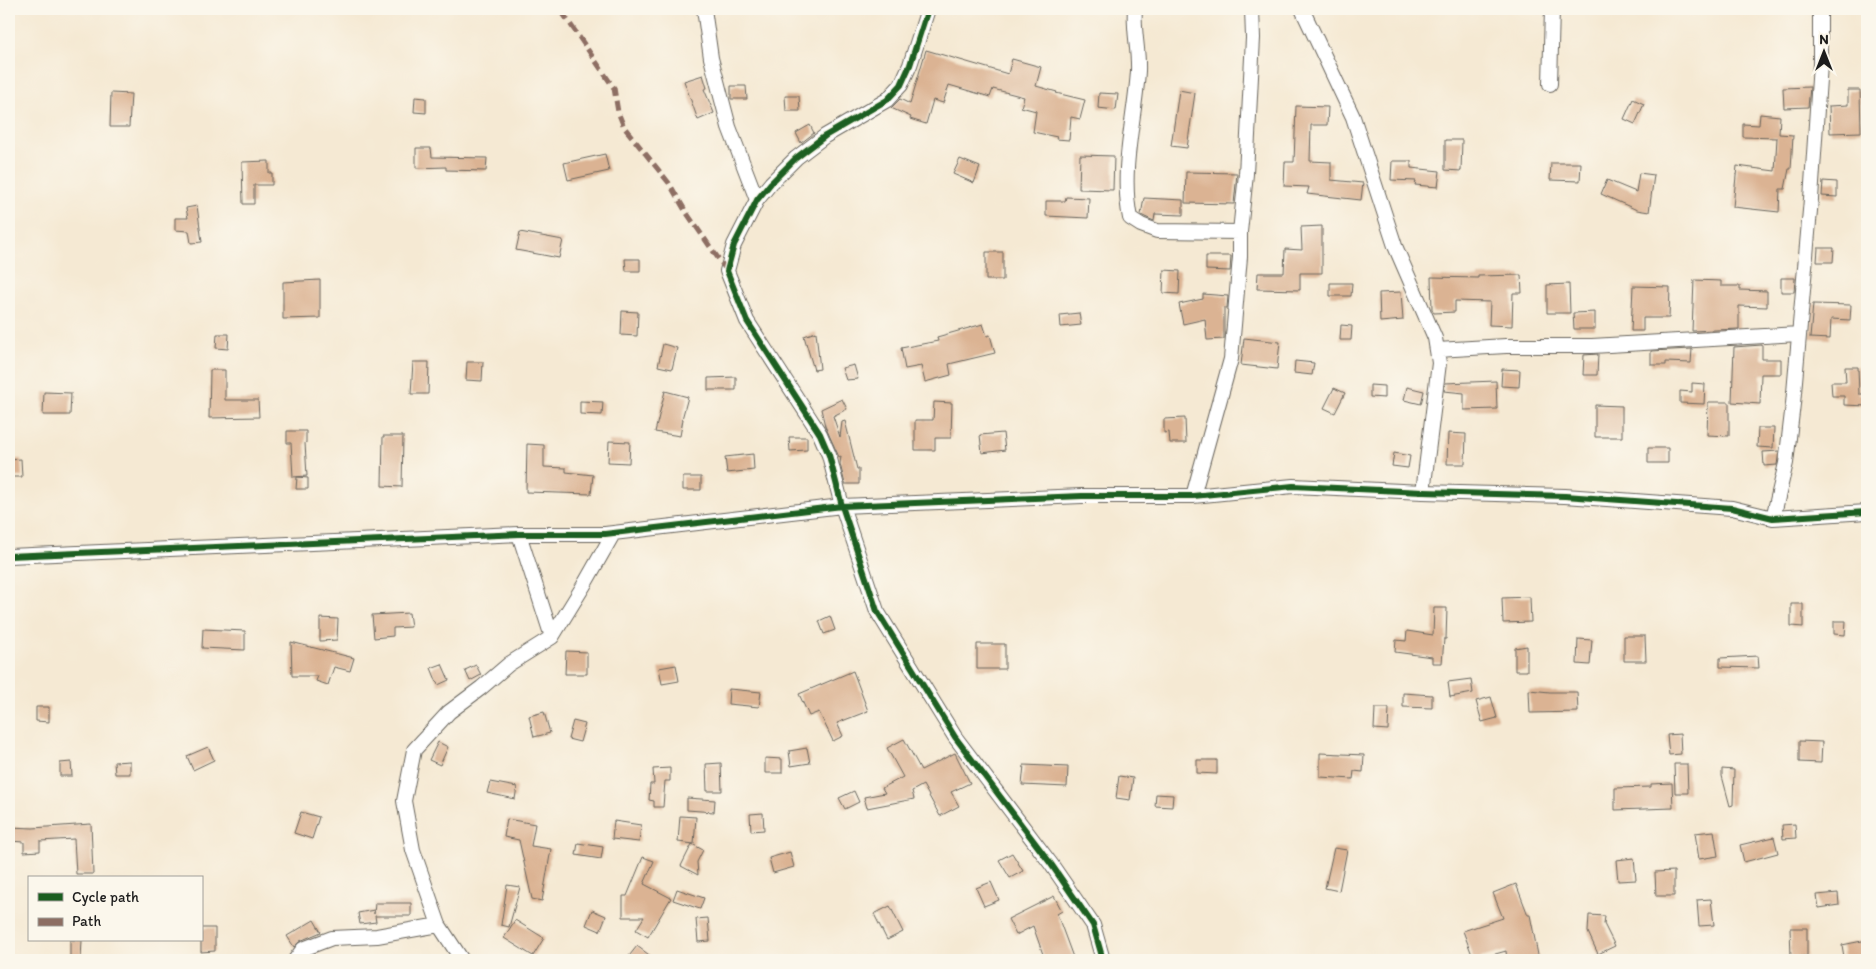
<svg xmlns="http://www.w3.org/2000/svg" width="1876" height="969" viewBox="0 0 1876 969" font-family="Itim,sans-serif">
	<rect width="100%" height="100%" fill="#fbf7ec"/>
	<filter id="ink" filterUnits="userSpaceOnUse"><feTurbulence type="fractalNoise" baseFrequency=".02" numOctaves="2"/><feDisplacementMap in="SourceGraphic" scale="10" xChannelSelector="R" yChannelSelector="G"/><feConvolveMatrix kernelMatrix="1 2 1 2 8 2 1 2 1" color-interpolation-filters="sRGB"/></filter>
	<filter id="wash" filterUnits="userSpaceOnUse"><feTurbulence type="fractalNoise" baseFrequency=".0096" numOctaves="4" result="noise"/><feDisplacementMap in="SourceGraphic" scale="20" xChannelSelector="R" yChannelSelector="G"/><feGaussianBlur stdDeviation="1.12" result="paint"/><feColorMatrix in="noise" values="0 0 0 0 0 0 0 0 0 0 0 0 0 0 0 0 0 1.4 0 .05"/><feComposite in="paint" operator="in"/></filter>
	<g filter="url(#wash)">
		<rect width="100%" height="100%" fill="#f5e9d3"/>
		<g id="blocks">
			<path fill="#dbb393" d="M926,50L1008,74L1012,59L1041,67L1036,86L1057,92L1056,93L1085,100L1080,119L1071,117L1069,140L1056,139L1057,137L1033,132L1036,111L1021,107L1024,97L993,89L990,97L949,85L943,103L933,100L926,124L910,119L911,117L891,108L900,99L910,104Z
				M703,75L707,88L704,89L714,113L698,120L684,81Z
				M731,86H746L747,99H731Z
				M1810,87L1808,107L1784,108L1783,88Z
				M1179,90L1195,93L1187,148L1171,146Z
				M1848,90H1860L1861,132L1830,133L1829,106L1848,105Z
				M111,93L131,94L129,127H110Z
				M1099,93L1118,94L1116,110L1098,108Z
				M785,96H799L800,111H786Z
				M415,97L426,98V113L414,112Z
				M1633,99L1644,104L1635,124L1624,119Z
				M1296,106L1328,107L1327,125H1311L1310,161L1331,162V180L1363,183L1361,200L1307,194L1309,187L1284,186L1285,162H1294Z
				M1760,114L1780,116L1779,134L1793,135L1791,169H1789L1785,189H1780L1779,212L1733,207L1737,166L1775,171L1777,138L1743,137V124L1759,125Z
				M810,125L814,133L801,143L796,133Z
				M1445,140H1462L1461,171L1445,170Z
				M416,148H431L432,157L487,158L486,171L446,170V167L416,168Z
				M605,154L609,171L568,180L564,163Z
				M1080,155L1114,156L1113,190L1079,189Z
				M960,159L980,167L974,183L953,174Z
				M269,161V173H272V185H254V204H243L242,162Z
				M1392,161H1411V168L1440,171L1438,187L1415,185L1416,181L1391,180Z
				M1551,163H1581L1580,181L1550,180Z
				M1186,172L1237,173L1234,204L1185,203Z
				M1639,173L1654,175L1649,212L1637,210L1601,194L1607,180L1636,192Z
				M1823,181L1837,182V197L1822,196Z
				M1066,197L1089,198L1088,218L1046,216V201H1065Z
				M1144,198L1183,200V215L1155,214L1154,221L1145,217L1141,215Z
				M197,206L202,242L191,243L189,231L175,230V218H188L186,208Z
				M1322,226V273H1300V290L1257,289L1258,273H1284L1285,249L1302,250L1301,227Z
				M520,232L563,240L559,258L516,250Z
				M1818,248H1834L1833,262H1817Z
				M986,252H1003V280H986Z
				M1206,256H1231L1230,271L1206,270Z
				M625,259H640V271H626Z
				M1164,270L1180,271L1179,294L1163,293Z
				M1521,275L1522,293H1513L1512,326L1489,325L1490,302L1455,301V312L1434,313L1432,309L1431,277L1478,278V276Z
				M1781,278H1795L1794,292H1781Z
				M320,280V318L283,319V282Z
				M1694,280L1721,281V286H1740V290L1767,291V307L1739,306V329L1692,331Z
				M1330,283H1352L1351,296H1330Z
				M1569,284L1570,313H1547V285Z
				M1633,286L1670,287L1669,318H1643V331H1631Z
				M1401,292L1403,320L1380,322L1379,293Z
				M1203,294L1228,296L1227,308H1224V339L1207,340L1205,319L1183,324L1179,304L1203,299Z
				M1813,304L1851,305L1850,320L1831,319L1830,339L1810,338Z
				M622,311L638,312L637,336L621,335Z
				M1595,312V329H1574L1573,313Z
				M1079,313L1081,325L1061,327L1060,315Z
				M983,324L987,336L990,335L995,353L949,364L951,375L925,382L921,366L905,369L901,348L938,341L937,337Z
				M1341,325L1352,326L1351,340H1340Z
				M816,332L820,369L814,370L804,336Z
				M217,334H229L228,349L216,348Z
				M1244,338L1280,342L1277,369L1241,365Z
				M663,344L677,348L672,369L658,366Z
				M1762,345V359H1781V374H1761L1760,404L1732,402L1734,347Z
				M1692,349L1691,363L1666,362V365H1651V351Z
				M1598,354L1597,375H1583L1584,355Z
				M1295,361L1314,363L1312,375L1294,373Z
				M413,362H429L428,394H411Z
				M467,362H483L482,381L466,380Z
				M854,365L858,379L846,380L842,368Z
				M1845,367H1858L1859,394H1867V406L1844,405V396H1832L1831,382H1846Z
				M1502,369L1520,370L1519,387L1501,386Z
				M210,370H225V400H258L259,417L209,418Z
				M736,377V390H708V378Z
				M1496,381L1497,409L1464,410V393L1444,391L1445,383Z
				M1692,383L1705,384L1704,404L1680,403V391L1692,392Z
				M1370,385L1384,386V398L1370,397Z
				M1407,387L1424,391L1421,404L1404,400Z
				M1334,388L1345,393L1335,413L1324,408Z
				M665,391L688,397L682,419H683L680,436L655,432Z
				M44,392L71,393L70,415H43Z
				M842,399L847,409L833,416L840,437L842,422L845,421L857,469H859V484H845L840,464L841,456L839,457L825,426L821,409Z
				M580,401L603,402L602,415L580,414Z
				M934,402L952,403L951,438H935V450H915V420H933Z
				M1708,402H1729V436L1707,435Z
				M1595,405L1622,406V437H1595Z
				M1185,418L1186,443H1170L1169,432L1164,433V419Z
				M1758,428H1774L1773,448L1757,447Z
				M287,431H306V443H305L307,476L293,477L291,443H287Z
				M1003,433L1005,450L982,453L980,435Z
				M1448,433L1466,434L1465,464H1447Z
				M383,436H403L402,487L382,486Z
				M789,437H807V450L790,451Z
				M609,441L630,442L629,463L608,462Z
				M527,444L544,445V467L566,468V472L593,475L591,494L526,492Z
				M1648,448H1668V463H1648Z
				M1779,451L1777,465L1764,466L1763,452Z
				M1394,453L1410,456L1408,468L1392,466Z
				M753,454L754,470L727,473L725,457Z
				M21,459L22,477H9V460Z
				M297,477L308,478V489H296Z
				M683,477H701V490H683Z
				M1530,597L1531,622L1503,623L1502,598Z
				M1791,604H1803V627L1791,626Z
				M1434,608H1447L1446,639H1444L1442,663H1432V657L1395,652L1396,640L1406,641L1407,631L1433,635Z
				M409,613L411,627L393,628V636L374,638L372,615Z
				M830,616L835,630L824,634L819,621Z
				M320,618L338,619L337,640L320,641Z
				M1834,621H1846L1845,635L1834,634Z
				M203,629L245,631V650L202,648Z
				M1624,636H1645L1646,661H1624Z
				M1578,639L1592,640L1590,665L1577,664Z
				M291,642L354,658L350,671L334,667L328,685L316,681L318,676H292Z
				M977,644H1005V669H977Z
				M1527,646V671H1515V648Z
				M566,651L587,652V674H565Z
				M1758,656L1759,668L1720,667V658Z
				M442,664L449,680L438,685L431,668Z
				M476,665L481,675L470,681L465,670Z
				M676,665L679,681L662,684L659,668Z
				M853,671L868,711L837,723L843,736L833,741L819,712L809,716L799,694Z
				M1471,679L1473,693L1450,697L1448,682Z
				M729,689L761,692L759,707L728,704Z
				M1529,690L1550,692H1577L1578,712L1530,713Z
				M1403,693L1432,695V708L1403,707Z
				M1491,697L1497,718L1482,722L1476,701Z
				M36,707H49V722L36,721Z
				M1375,708H1389L1388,730L1374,729Z
				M544,712L550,733L534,737L529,716Z
				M573,721L585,724L580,742L568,739Z
				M1680,734L1681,754L1669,755L1667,735Z
				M904,739L921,770L955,753L970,783L951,792L959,806L940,816L923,785L912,791L914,799L867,808L864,797L885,793L882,788L903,777L887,748Z
				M1799,741L1822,742L1821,763L1799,762Z
				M438,742L448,747L440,765L429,760Z
				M208,747L214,760L193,770L187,756Z
				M807,748L810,763L791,766L789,751Z
				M1320,753L1364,755L1363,772L1354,771L1353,779L1320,777Z
				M765,758L782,759V773H765Z
				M1197,760H1217V774L1197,773Z
				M130,761V774H115L114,762Z
				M71,762L72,776H60V763Z
				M721,763L722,791H707L706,764Z
				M1674,764H1687L1688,793H1675Z
				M1024,765L1068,767L1067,787L1022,785Z
				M670,768V781H665L663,807H654V801L649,800L650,784H654L653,769Z
				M1722,769L1734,770L1733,805L1730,806L1722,776Z
				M1119,776L1133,778L1130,800L1116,798Z
				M490,782L517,787L515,799L487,793Z
				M1672,783L1673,808L1615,810V788L1651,787V784Z
				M854,791L859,802L845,809L839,798Z
				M1156,794L1173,795L1172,807L1155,806Z
				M687,798L715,800L714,812L687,810Z
				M301,812L319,817L312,839L294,833Z
				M763,813L764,830L751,831L750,814Z
				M680,816L696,817L694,844L678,842Z
				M507,819L535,824L531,846L551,849L542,901L532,899L519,840L504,837Z
				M614,821L641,825L639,842L612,839Z
				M91,824L93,874H76L74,839L40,841V851L24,852V842L9,841V827L33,828Z
				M1795,824L1796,838L1783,839L1782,825Z
				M1714,831L1718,856L1699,859L1695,833Z
				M1774,837L1778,853L1744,862L1740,845Z
				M578,843L603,847L601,859L576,855Z
				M692,844L703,850L697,862L698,875L681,866Z
				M1334,848L1347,850L1339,891L1325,888Z
				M790,852L794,867L773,873L769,858Z
				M1012,853L1023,871L1010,878L999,860Z
				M643,857L654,861L644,884L671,898L648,937L636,930L644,917H623V896H627Z
				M1634,858L1636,880L1618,881L1616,860Z
				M1674,871V896H1656L1655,872Z
				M991,882L999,900L984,906L976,888Z
				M1516,884L1528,915H1530L1539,960H1507L1506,951L1474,960L1463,931L1503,918L1493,893Z
				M507,885L520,887L509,927L501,925Z
				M677,889L704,898L700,909L673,900Z
				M1838,893L1839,905L1819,908L1817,895Z
				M1054,896L1062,911L1057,914L1074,960H1045L1033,926L1016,935L1008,919Z
				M1711,899L1714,925L1699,926L1697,900Z
				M375,903H411V916H375L376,922L360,924L358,913L374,910V914Z
				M890,906L903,932L887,940L874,914Z
				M592,910L606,916L600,931L586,925Z
				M1589,915L1605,916L1604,924L1615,946L1598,954L1588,932Z
				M708,918L710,941L698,942L696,919Z
				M314,920L321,932L300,941L294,947L287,936Z
				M515,920L544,938L533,956L504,938Z
				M201,928H215V951L201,952Z
				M1790,928H1807V956L1791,957Z
				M70,940H82L81,960H70Z
				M1867,940V960H1850L1851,956L1844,957L1842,945Z
				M637,946L656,960H626Z"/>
		</g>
	</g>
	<g filter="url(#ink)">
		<use href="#blocks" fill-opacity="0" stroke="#68645c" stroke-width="1"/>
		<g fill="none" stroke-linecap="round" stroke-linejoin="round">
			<g stroke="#68645c" stroke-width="16">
				<path id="minor" d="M704,9L711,58L729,127L757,200
					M928,9L910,65L901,85L887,100L825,136L796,158L771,183L757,200L734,245L727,271L747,321L820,434L829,455L842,506L877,611L955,737L1051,864L1093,925L1103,960
					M1135,9C1133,30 1139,50 1138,71C1135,119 1120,169 1130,218L1141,225L1157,231L1240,232
					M1302,9L1353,117L1395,246L1435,338L1439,363L1423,492
					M1550,84L1552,9
					M1437,350L1506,346H1592L1799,334
					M1193,496L1231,359L1240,257V232L1246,174L1253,38L1252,9
					M1773,518L1786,463L1793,404L1811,199L1820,64V9
					M519,534L552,637
					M9,556L519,534H605L842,506L1082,496H1193L1293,486L1423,492L1565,496L1732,508L1773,518L1867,512
					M439,925L413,850L404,801L414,750L449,712L481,688L509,664L552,637L584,585L613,534
					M295,960L303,949L332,938L377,936L439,925L462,960"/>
			</g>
			<use href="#minor" stroke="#fff" stroke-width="14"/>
			<path stroke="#8d6e63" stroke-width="5" stroke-dasharray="10 5" stroke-linecap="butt" d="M562,12L614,88L618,112L624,127L669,183L686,212L727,271"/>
			<g stroke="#fbf7ec" stroke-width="9">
				<path id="cycleway" d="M928,9L910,65L901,85L887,100L825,136L796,158L771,183L757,200L734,245L727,271L747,321L820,434L829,455L842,506L877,611L955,737L1051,864L1093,925L1103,960
					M9,556L519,534H605L842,506L1082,496H1193L1293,486L1423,492L1565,496L1732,508L1773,518L1867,512"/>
			</g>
			<use href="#cycleway" stroke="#1b5e20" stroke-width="6"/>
		</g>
	</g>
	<rect width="1876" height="969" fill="none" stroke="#fbf7ec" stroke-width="30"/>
	<rect x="28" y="876" width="175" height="65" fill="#fbf7ec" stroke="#a29f99"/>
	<rect x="38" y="893" width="25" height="8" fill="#1b5e20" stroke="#a29f99"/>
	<text x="72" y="902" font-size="15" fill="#1c1c1c">Cycle path</text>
	<rect x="38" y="918" width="25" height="8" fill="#8d6e63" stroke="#a29f99"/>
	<text x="72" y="926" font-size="15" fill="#1c1c1c">Path</text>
	<g transform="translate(1824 52)" stroke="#fbf7ec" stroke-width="4" paint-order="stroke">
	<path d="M0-4L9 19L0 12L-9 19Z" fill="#1c1c1c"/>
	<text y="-8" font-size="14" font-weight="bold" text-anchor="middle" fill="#1c1c1c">N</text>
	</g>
</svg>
